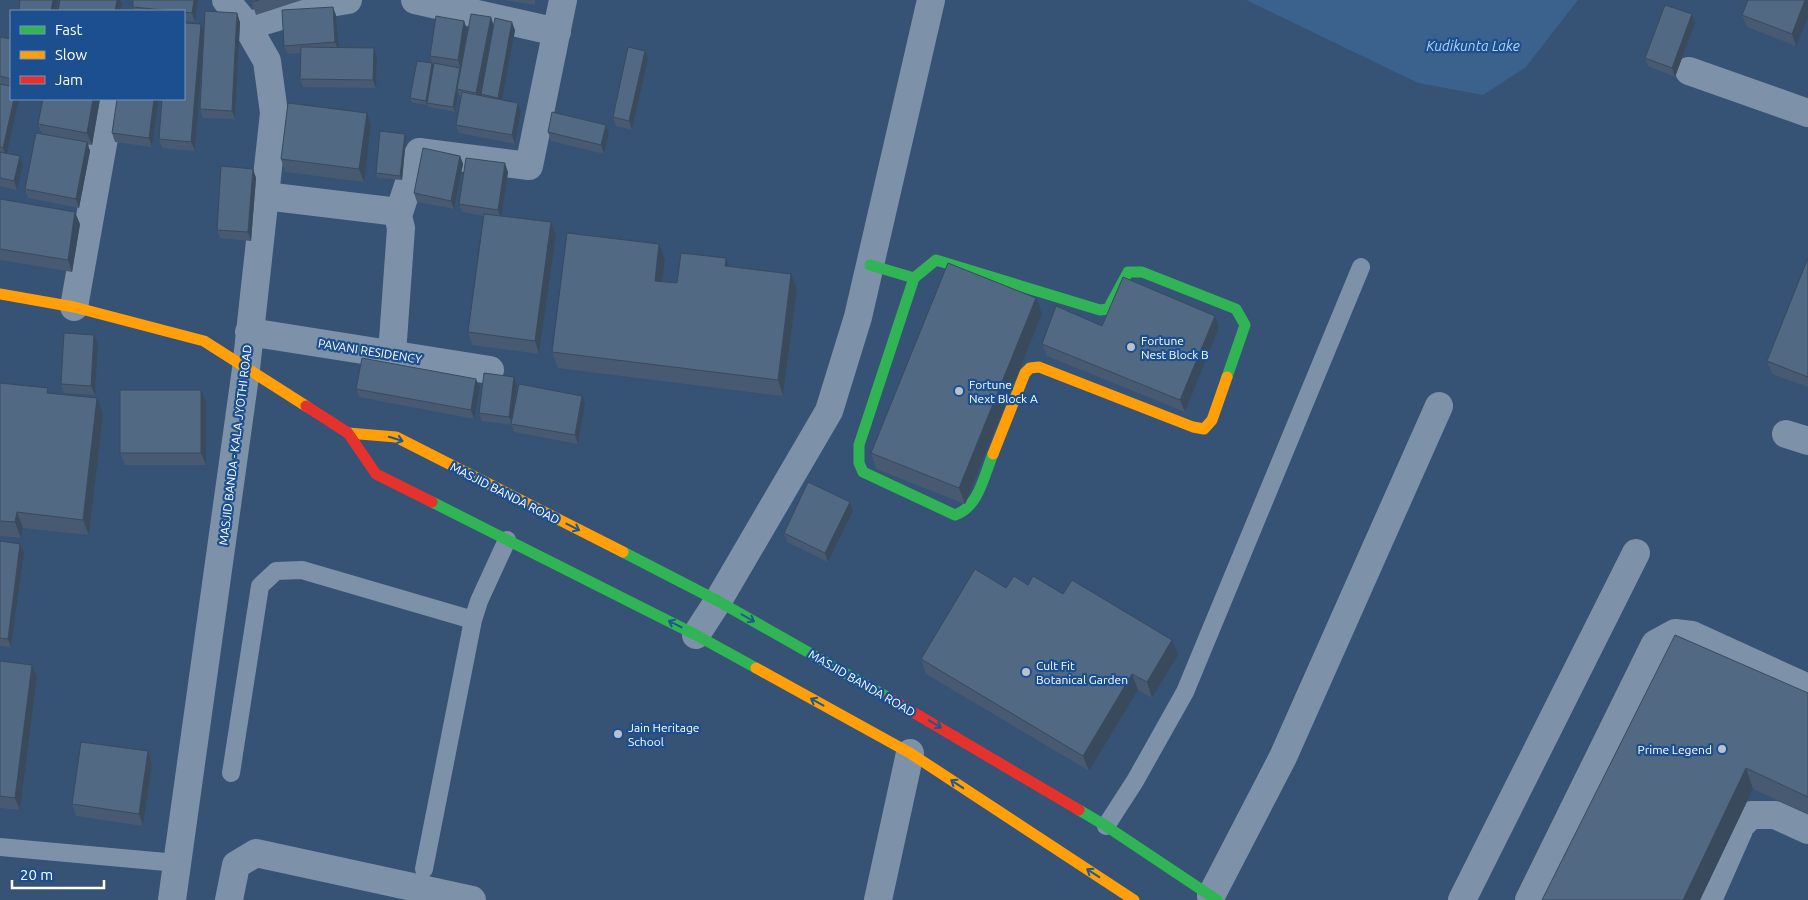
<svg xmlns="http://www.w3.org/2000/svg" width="1808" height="900" viewBox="0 0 1808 900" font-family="Ubuntu,sans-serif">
	<rect width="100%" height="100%" fill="#365274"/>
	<path fill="#3b618d" d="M1246,0H1578L1526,67L1483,95L1418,83Z"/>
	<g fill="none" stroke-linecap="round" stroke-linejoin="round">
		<path stroke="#7d92a8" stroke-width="18" d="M231,773L260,586L276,571L302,570L473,620
			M1106,826L1135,781L1185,692L1361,267
			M0,847L177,863
			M424,869L473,620L479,601L507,540"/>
		<path stroke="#7d92a8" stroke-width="28" d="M415,0L557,32
			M247,26L318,5L348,0
			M1689,71L1808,113
			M265,196L390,211L398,216L401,228L392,354
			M398,216L419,152L529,166L563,0
			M74,307L111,99
			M249,332L490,370
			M1786,434L1808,441
			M696,635L718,601L829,411L858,317L931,0
			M1211,896L1283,757L1439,406
			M172,900L246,369L274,113L267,61L247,26L226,0
			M229,900L236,865L256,853L472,900
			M878,900L910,753
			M1462,900L1636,553
			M1529,900L1655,644L1675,633L1692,635L1808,688
			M1708,900L1741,825L1751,815H1775L1808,830"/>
		<path stroke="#30b455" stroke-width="11" d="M870,265L914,278L936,260L1100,310L1108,309L1128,272H1142L1236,309L1245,325L1227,377
			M914,278L859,445V463L863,472L955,515C979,507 984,475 993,454
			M432,502L696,635L756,668
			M623,552L718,601L889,698
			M1079,810L1106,826L1217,900"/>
		<path stroke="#ff9f0a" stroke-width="11" d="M0,294L74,307L204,341L306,406
			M348,433L396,437L623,552
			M993,454L1025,373L1030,368L1039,367L1193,427L1204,429L1212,420L1227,377
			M756,668L910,753L1134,900"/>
		<path stroke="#e5322d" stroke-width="11" d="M306,406L348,433L376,474L432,502
			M889,698L1079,810"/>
	</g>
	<path fill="#475a72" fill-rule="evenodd" d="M133,0H198L195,22L184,21V11H134L133,7Z
		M251,0H302L256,15Z
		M504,0H535V5Z
		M1808,0L1796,46L1747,27L1742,15Z
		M336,15L338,47L377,57L376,88L303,87L300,79L301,53L288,54L284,46Z
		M464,21L467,30L463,59L494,26L515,30L502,100L521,111L515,144L459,133L456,125L461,98L458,93L455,112L429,107L427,104V105L412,103L410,98L432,63L434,68V65L433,64L430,56ZM490,44L481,94L482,96H481Z
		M240,22L235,119L203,118L200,109L202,56L195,151L162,148L159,139L204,31Z
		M1695,23L1675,77L1648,66L1645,58Z
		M0,37L11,39V99L7,153L20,156L23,165L17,190L0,186Z
		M648,59L632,130L616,126L613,117Z
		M100,99L92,145L87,144L90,151L79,208L28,198L25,189L42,134L38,124Z
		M159,99L152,147L115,142L112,133Z
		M367,113L371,125L364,182L285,172L281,159Z
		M548,132L609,133L604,154L551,141Z
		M405,134L406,138L402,180L377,178L376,173Z
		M460,156L463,164L454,209L417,202L414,193Z
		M253,169L256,178L251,241L220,238L217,230Z
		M508,172L501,216L551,222L556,235L539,354L472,345L468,332L484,216L462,212L459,204Z
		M0,199L80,224L72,272L0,260Z
		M726,258L729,266L797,289L783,396L558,368L552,352L665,260L662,282L677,283Z
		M1808,258V387L1772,374L1767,361Z
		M1042,314L965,504L876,469L871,453Z
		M1219,328L1185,412L1047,356L1042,344Z
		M98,344L95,395L64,393L61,384Z
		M0,383L49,393L103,414L89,535L23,528L21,538L0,536Z
		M517,386L515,406L585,405L578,444L514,432L512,425L482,421L479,413Z
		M480,388L474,419L359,397L356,389Z
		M201,390L206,402V465H125L120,453Z
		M850,502L853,511L828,562L787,542L784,533Z
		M0,541L24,553L11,647L0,646Z
		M1028,585L1063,594L1172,640L1178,655L1152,698L1138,690L1089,771L926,674L921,659L1006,588Z
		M0,661L32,665L37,677L20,810L0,808Z
		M1808,693V814L1753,789L1700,900H1542Z
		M148,751L152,764L143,826L76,816L72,804Z"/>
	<path fill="#394a5c" d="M53,0H58L56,11H51Z
		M117,0H120L122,4L120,11H115Z
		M194,0H198L195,22L192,13Z
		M1805,0H1808V17L1796,46L1792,34Z
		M333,7L336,15L339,51L335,42Z
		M237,13L240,22L235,119L232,111Z
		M1692,14L1695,23L1675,77L1672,68Z
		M491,17L494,26L480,102L476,93Z
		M464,21L467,30L461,69L458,60Z
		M512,22L515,30L501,106L498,98Z
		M201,24L204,33L195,151L191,142Z
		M374,48L377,57L376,88L373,80Z
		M645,51L648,59L632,130L629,121Z
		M432,63L434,68L427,105L426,101Z
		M460,68L457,89L458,93L455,112L453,107Z
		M14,99H19L6,157L3,148Z
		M93,99H100L92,145L87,133Z
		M154,99H159L152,147L149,138Z
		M518,103L521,111L515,144L512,135Z
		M367,113L371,125L364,182L359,169Z
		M606,125L609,133L604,154L601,145Z
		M405,134L406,138L402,180L400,176Z
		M87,142L90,151L79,208L76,199Z
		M20,156L23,165L17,190L14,181Z
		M460,156L463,164L454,209L451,201Z
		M505,163L508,172L501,218L498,210Z
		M253,169L256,178L251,241L248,232Z
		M75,212L80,224L72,272L68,260Z
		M551,222L556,235L539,354L535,341Z
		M659,244L665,260L660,297L655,281Z
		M726,258L732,274L725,266Z
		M791,274L797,289L783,396L778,380Z
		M1036,298L1042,314L965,504L959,488Z
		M1215,316L1219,328L1185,412L1180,400Z
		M94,335L98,344L95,395L91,386Z
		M514,377L517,386L512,424L509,417Z
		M476,379L480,388L474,419L471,410Z
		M201,390L206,402V465L201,453Z
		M582,396L585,405L578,444L575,435Z
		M97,398L103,414L89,535L83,520Z
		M850,502L853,511L828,562L825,553Z
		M17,512L23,528L21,538L15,522Z
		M20,544L24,553L11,647L8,639Z
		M1172,640L1178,655L1152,698L1147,682Z
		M32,665L37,677L20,810L15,798Z
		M1132,674L1138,690L1089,771L1083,756Z
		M148,751L152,764L143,826L139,814Z
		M1746,768L1753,789L1700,900H1683Z"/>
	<path fill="#526984" stroke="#394a5c" d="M20,0H53L51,11H19Z
		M60,0H117L115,11H58Z
		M133,0H194L192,13L184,12V11H173L133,7Z
		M251,0H259L252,2Z
		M1748,0H1805L1792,34L1742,15Z
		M1665,5L1692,14L1672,68L1645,58Z
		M333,7L335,42L284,46L282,10Z
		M205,11L237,13L232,111L200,109Z
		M471,14L491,17L476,93L457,89Z
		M436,16L464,21L458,60L430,56Z
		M495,18L512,22L498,98L481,94Z
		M184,23L201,24L191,142L159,139L162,99H184Z
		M0,37L11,39V79L0,76Z
		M301,47L374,48L373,80L300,79Z
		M628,47L645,51L629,121L613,117Z
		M417,61L432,63L426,101L410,98Z
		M434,63L460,68L453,107L427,103Z
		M0,84L11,86V99H14L3,148L0,147Z
		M462,92L518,103L512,135L456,125Z
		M43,99H93L87,133L38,124Z
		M117,99H154L149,138L112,133Z
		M288,103L367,113L359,169L281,159Z
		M552,112L606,125L601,145L548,132Z
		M380,131L405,134L400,176L376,173Z
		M36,133L87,142L76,199L25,189Z
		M423,148L460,156L451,201L414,193Z
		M0,152L20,156L14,181L0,178Z
		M466,158L505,163L498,210L459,204Z
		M221,166L253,169L248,232L217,230Z
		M0,199L75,212L68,260L0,249Z
		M484,214L551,222L535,341L468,332Z
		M567,233L659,244L655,281L677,283L681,253L726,258L725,266L791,274L778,380L552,352Z
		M1808,258V377L1767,361Z
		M948,263L1036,298L959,488L871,453Z
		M1123,277L1215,316L1180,400L1042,344L1056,306L1102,326Z
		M64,333L94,335L91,386L61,384Z
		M362,358L476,379L471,410L356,389Z
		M484,373L514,377L509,417L479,413Z
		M0,383L48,388L47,393L97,398L83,520L17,512L15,522L0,521Z
		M519,384L582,396L575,435L511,424Z
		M120,390H201V453H120Z
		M808,482L850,502L825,553L784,533Z
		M0,541L20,544L8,639L0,638Z
		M975,569L1006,588L1014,576L1028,585L1033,576L1063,594L1072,580L1172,640L1147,682L1132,674L1083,756L921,659Z
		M1675,635L1808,693V797L1746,768L1683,900H1542Z
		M0,661L32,665L15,798L0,796Z
		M81,742L148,751L139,814L72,804Z"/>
	<defs><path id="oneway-shaft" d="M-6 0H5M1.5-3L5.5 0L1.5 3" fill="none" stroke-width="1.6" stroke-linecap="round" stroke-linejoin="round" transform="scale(1.25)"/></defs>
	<g stroke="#1d5989">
		<use href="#oneway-shaft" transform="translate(396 439) rotate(17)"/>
		<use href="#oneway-shaft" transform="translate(573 527) rotate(27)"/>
		<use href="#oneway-shaft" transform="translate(748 618) rotate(30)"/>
		<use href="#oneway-shaft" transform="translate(675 624) rotate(-153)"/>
		<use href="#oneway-shaft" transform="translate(817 702) rotate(-151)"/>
		<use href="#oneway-shaft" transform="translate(935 724) rotate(31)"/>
		<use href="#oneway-shaft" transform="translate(957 784) rotate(-147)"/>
		<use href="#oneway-shaft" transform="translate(1093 873) rotate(-147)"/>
	</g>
	<g fill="#b9c2ce" stroke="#1b4f8f" stroke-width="2">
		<circle cx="1131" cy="347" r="5"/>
		<circle cx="959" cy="391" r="5"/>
		<circle cx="1026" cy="672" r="5"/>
		<circle cx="618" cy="734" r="5"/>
		<circle cx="1722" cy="749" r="5"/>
	</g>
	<g text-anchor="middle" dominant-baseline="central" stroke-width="4.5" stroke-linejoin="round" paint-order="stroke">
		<g font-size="12" fill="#fff" stroke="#1b4f8f" text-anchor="start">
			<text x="1141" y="340">Fortune<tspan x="1141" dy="14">Nest Block B</tspan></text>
			<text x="969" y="384">Fortune<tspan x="969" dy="14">Next Block A</tspan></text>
			<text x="1036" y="665">Cult Fit<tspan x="1036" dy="14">Botanical Garden</tspan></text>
			<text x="628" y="727">Jain Heritage<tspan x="628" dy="14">School</tspan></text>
			<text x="1712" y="749" text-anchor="end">Prime Legend</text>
		</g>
		<g font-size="12" fill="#fff" stroke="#1b4f8f">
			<text transform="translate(370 351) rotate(9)">PAVANI RESIDENCY</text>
			<text transform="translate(235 445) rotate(-83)">MASJID BANDA - KALA JYOTHI ROAD</text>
			<text transform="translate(505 493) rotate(27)">MASJID BANDA ROAD</text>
			<text transform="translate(862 683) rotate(30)">MASJID BANDA ROAD</text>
		</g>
		<g font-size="14" font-style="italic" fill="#b5d3f5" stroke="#1b4f8f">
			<text x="1473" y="46">Kudikunta Lake</text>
		</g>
	</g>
	<rect x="10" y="10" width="175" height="90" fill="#1b4f8f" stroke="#7695bc"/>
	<rect x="20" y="26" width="25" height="8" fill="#30b455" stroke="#7695bc"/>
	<text x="55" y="35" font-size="15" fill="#ffffff">Fast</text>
	<rect x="20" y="51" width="25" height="8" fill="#ff9f0a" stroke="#7695bc"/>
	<text x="55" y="60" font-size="15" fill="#ffffff">Slow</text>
	<rect x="20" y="76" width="25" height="8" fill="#e5322d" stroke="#7695bc"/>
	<text x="55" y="85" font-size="15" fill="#ffffff">Jam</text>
	<path d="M12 880v8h92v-8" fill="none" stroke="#ffffff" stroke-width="2.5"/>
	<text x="20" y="880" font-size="15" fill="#ffffff" stroke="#1b4f8f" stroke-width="4" paint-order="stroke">20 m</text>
</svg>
